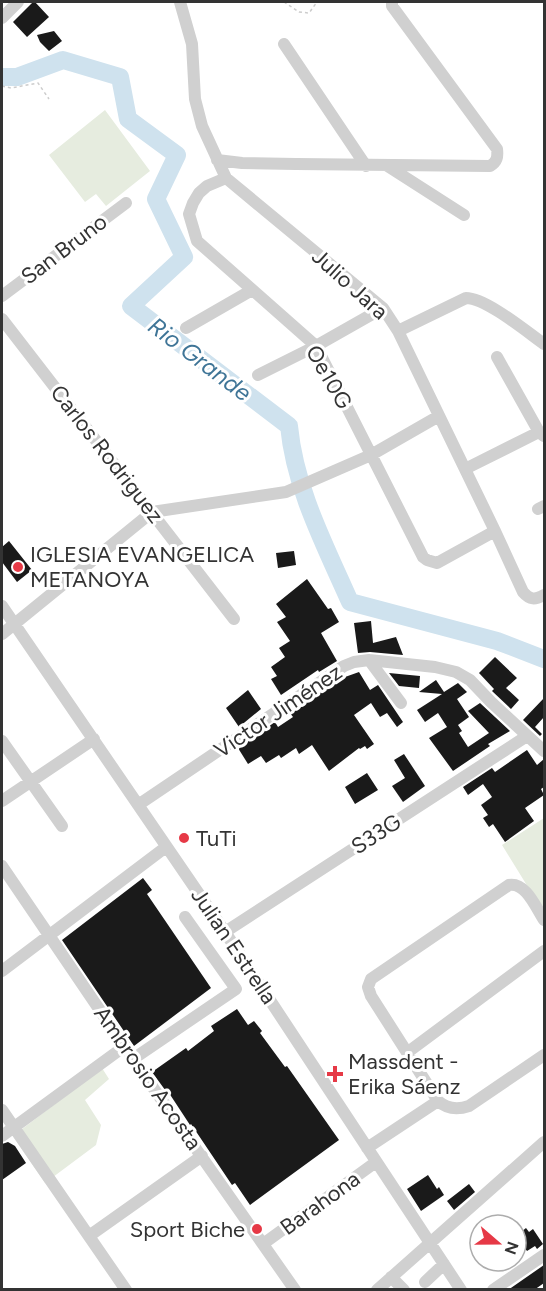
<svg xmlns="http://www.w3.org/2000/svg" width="546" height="1291" viewBox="0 0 546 1291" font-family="Figtree,sans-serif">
	<rect width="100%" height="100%" fill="#fff"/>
	<path fill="#e6ecdf" d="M105,110L150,171L106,206L96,194L85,202L49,155Z
		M544,818V913L502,845Z
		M102,1068L109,1079L85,1100L101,1125L96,1145L45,1183L13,1136Z"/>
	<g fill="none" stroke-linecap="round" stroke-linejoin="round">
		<path stroke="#cfe2ee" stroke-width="18" d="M2,77H17L63,60L120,77L128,119L177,155L156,199L184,257L131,306L289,426C295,489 325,545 350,602L497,641L544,659"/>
	</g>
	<path fill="#1a1a1a" d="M33,2H35L49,17L27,37L13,22Z
		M54,31L62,41L49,51L40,42L37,35Z
		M9,541L32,570L17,582L2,562V547Z
		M294,551L296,565L278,568L276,553Z
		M307,579L328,609L331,608L339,622L321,633L337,661L319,672L318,670L281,695L271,679L277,676L271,667L285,657L279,648L290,641L277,622L286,617L276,604Z
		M371,621L373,643L396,637L403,655L370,652L358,653L354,623Z
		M495,657L517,678L506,688L519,700L511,709L492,691L494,689L479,673Z
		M359,672L370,690L378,685L403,722L397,727L387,713L380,717L371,703L354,715L374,744L367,749L365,746L360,749L359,748L329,771L312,745L299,754L296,748L281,758L279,755L266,763L261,756L248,764L238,748L275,722L278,727L293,717L290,713L305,705L304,703L345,677Z
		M389,673L420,676L419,688L399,686Z
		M436,680L444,692L458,683L467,692L457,699L469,717L458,725L462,731L459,733L468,747L489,733L468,711L480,703L510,731L488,744L490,746L453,771L429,738L447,727L438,713L425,722L417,710L442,694L419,692Z
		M248,690L261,709L239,727L226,708Z
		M544,698V717L535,727L542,734L540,736L523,720Z
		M527,750L537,765L544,759V787L541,789L544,795L525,808L534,821L505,842L493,824L489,827L483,818L488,815L481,805L492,797L483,784L468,795L463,787L492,768L495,772Z
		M404,754L425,786L403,802L392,786L405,778L394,760Z
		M367,773L378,790L355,804L345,787Z
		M143,878L152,890L147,894L211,988L134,1046L62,940Z
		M237,1009L248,1025L254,1021L262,1031L260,1033L285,1067L287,1066L339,1140L250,1205L235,1183L232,1185L191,1124L190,1125L169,1093L168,1094L152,1072L186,1048L188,1051L214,1031L211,1026Z
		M8,1142L15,1146L26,1163L2,1180V1144Z
		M428,1175L437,1189L439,1187L444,1195L421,1211L407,1189Z
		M469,1184L475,1192L454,1210L447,1201Z
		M526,1228L529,1232L533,1229L543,1244L537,1249L535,1246L527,1251L516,1236Z
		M544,1265V1283L534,1290H508Z"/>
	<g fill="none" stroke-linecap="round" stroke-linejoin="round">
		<path stroke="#cdcdcd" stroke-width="1.5" stroke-dasharray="3 3" stroke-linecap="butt" d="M284,2L299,12L309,13L317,2
			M2,86L11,88L38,83L49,99"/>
		<path stroke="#d0d0d0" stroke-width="12" d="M180,2L192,44L195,99L202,126L226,178L383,308L398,331L495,531L523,592C530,600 535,600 544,595
			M2,18L18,2
			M284,44L366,166
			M217,160L242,163L296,164L490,166C497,162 498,157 497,149L392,6V2
			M386,165L464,215
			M226,178L207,186L199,193L193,203L189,214L197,241L316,346L423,557L427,560L437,563L495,531
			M2,296L126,203
			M2,319L234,619
			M186,328L252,290
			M398,331L466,298C486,298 527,332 544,344
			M497,357L539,432L544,436
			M258,375L316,346L383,308
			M465,469L539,432
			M538,509L544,506
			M2,606L225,932L461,1290
			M2,634L152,512L286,492L371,455L439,416
			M369,660L401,703
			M2,741L62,826
			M2,801L94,739
			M138,805L344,666L354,662L369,660L435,667L456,672L470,680L491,702L544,751
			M2,866L133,1059L295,1290
			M225,932L527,736
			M2,971L166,847
			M408,1052L544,951
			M133,1059L236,989L185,917
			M438,1101L371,996L368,987L371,979L509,885C526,882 536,908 544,920
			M2,1110L126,1290
			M2,1136L125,1046
			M367,1148L438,1101C447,1109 457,1110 469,1106L544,1055
			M89,1236L202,1156
			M263,1244L376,1162
			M391,1277L404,1290
			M425,1282L444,1264
			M377,1290L544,1142
			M493,1290L544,1255"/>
	</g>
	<g fill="#e63946" stroke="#fff" stroke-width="2">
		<circle cx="18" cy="567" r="6"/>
		<circle cx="184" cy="838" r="6"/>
		<path d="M332 1065h6v6h6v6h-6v6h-6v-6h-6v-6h6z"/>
		<circle cx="257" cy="1229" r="6"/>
	</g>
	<g text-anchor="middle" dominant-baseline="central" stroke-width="6" stroke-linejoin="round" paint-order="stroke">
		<g font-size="22" fill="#333" stroke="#fff">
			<text transform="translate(64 249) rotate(-37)">San Bruno</text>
			<text transform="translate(350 284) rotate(42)">Julio Jara</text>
			<text transform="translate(329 377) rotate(60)">Oe10G</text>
			<text transform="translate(107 454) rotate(52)">Carlos Rodriguez</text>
			<text transform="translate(278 711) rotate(-34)">Victor Jiménez</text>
			<text transform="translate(376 834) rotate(-33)">S33G</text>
			<text transform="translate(234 946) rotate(56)">Julian Estrella</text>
			<text transform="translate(148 1078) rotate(55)">Ambrosio Acosta</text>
			<text transform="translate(320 1203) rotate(-36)">Barahona</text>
		</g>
		<g font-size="22" fill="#333" stroke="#fff" text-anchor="start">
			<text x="30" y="554">IGLESIA EVANGELICA<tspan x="30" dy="25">METANOYA</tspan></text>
			<text x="196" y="838">TuTi</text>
			<text x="348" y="1061">Massdent -<tspan x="348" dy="25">Erika Sáenz</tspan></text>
			<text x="245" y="1229" text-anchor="end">Sport Biche</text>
		</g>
		<g font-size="24" font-style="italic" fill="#3f7597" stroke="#fff">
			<text transform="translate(200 359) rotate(37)">Rio Grande</text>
		</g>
	</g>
	<rect width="546" height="1291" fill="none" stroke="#333333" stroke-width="6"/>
	<g transform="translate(498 1243) rotate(110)"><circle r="28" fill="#ffffff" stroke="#adadad" stroke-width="1.5"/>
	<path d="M0-4.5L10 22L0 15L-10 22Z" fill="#e63946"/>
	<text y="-9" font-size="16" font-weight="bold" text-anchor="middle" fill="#333333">N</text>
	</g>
</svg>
